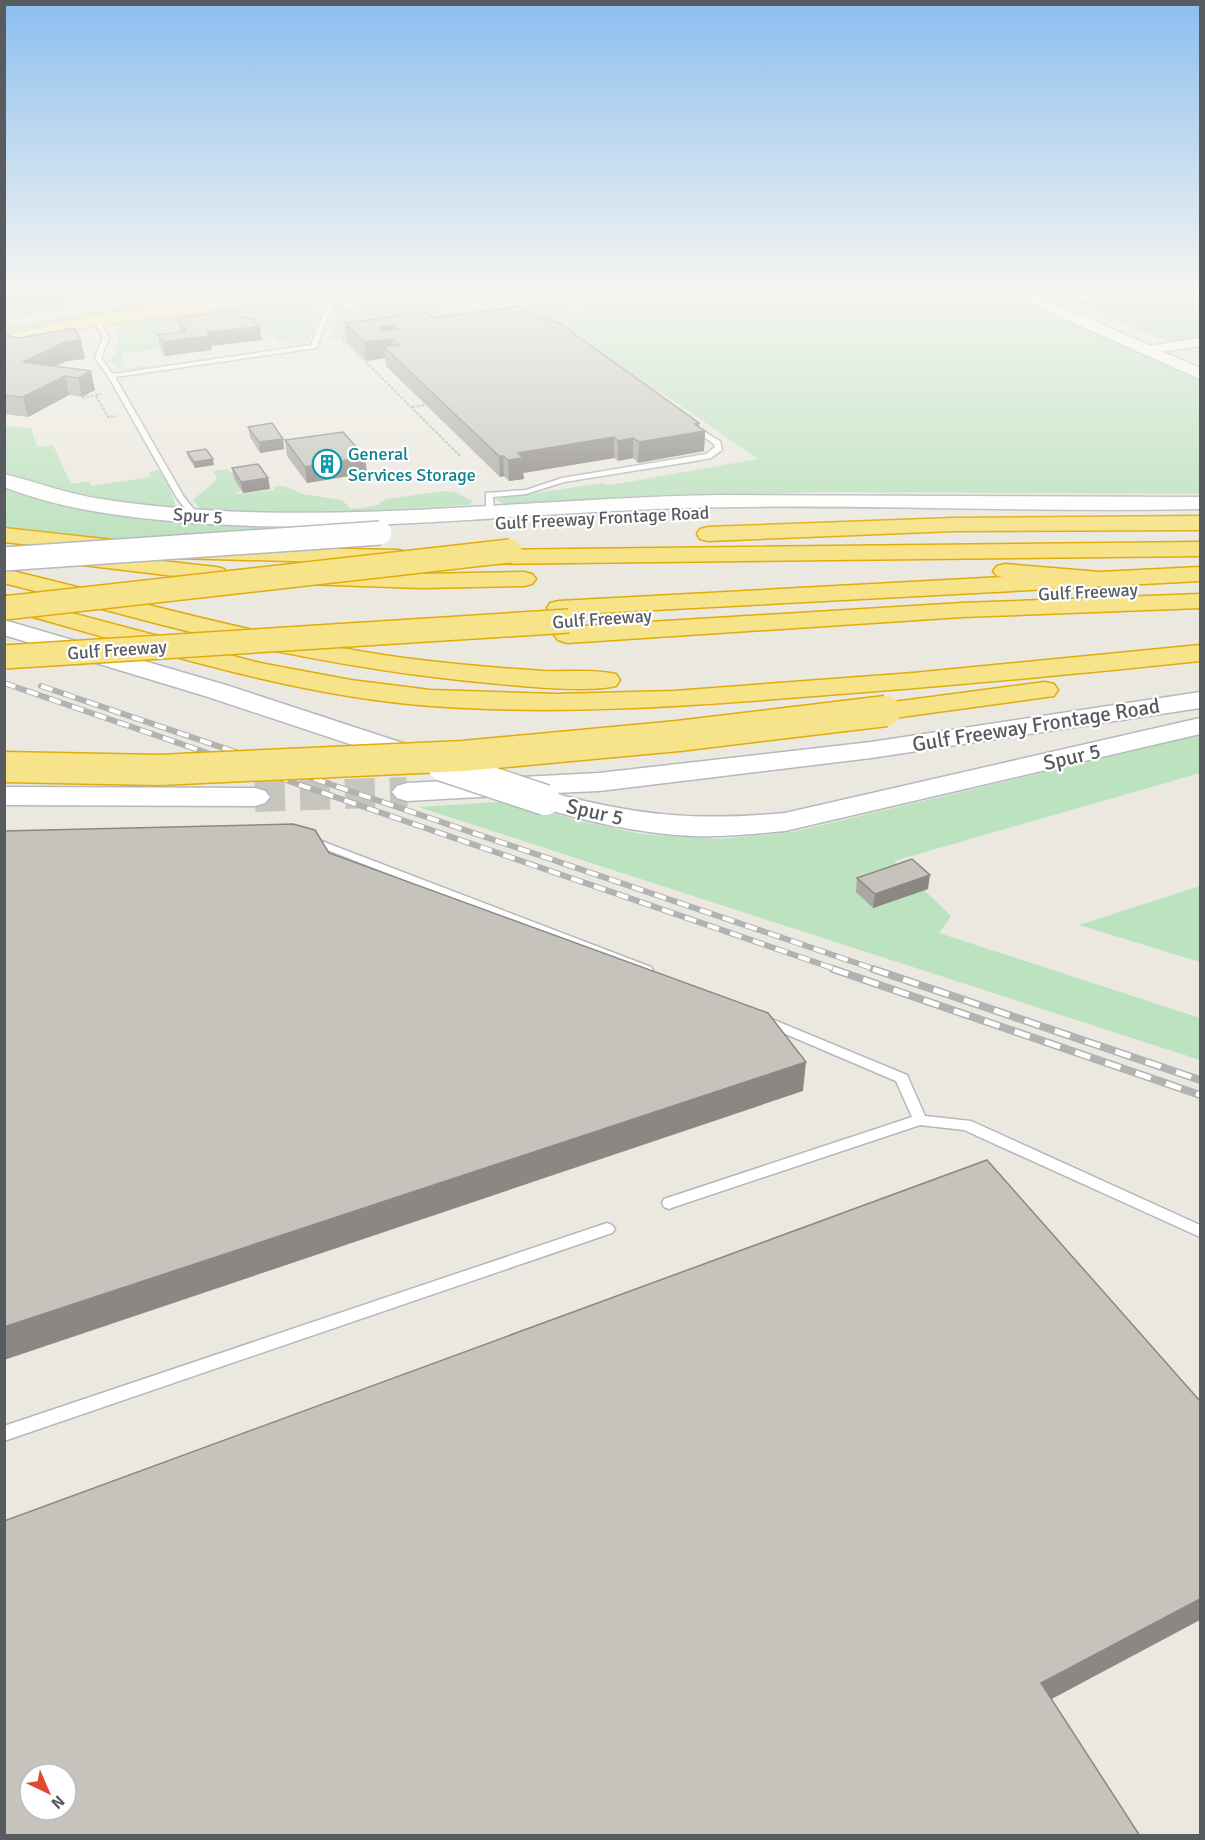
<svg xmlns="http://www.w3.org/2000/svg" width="1205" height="1840" viewBox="0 0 1205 1840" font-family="Signika,sans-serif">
	<rect width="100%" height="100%" fill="#ebe9df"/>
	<path fill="#bce2bf" d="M153,289H214L97,304L5,320V307Z
		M251,289H278L5,338L4,328C86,310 168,299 251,289Z
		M351,289H460L442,291L444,294L341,303L361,324L366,334L330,339L340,310L336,303L326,294Z
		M502,289H536L568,309L715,289H1001L1200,377V494L820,492L504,504L495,499L602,483L610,485L758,459L658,390L631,394L519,311L528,308Z
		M1158,289H1190L1200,293V339L1174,342L1157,338L1080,304L1087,300Z
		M298,298L312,306L314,311L299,320L254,326L190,346L120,353L124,362L118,363L122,369L143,366L145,369L121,370L110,361L116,352L119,335L112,322Z
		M435,300L457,316H467L368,324L351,307Z
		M315,314H318L314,333L306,343L279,346L296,342L292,339L278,341L262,327L295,322Z
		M4,426L31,428L37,447L53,445L71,484L89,481L91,486L151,477L149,472L167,468L170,477L168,483L176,507L171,510L89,499L5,473Z
		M254,468L258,474L233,478L242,491L236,492L237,494L275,490L273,487L284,486L303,494L342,500L351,509L375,506L386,499L443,491L455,492L473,501L469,505L297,514L202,511L193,500L215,481L217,477L213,471L228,469L231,472Z
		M4,487L51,502L406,523L134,543L5,527Z
		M1200,735V773L894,861L951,916L939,933L1200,1018V1060L418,807L515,801L575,820L641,834L719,839L793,832Z
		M1200,886V962L1079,925Z"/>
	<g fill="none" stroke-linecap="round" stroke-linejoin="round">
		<path stroke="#c6c6bf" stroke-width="30" stroke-dasharray="30 15" stroke-linecap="butt" d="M255,797L407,792"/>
		<g stroke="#b5b7bc" stroke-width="3">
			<path id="lane" d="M329,305L332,307L316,348L115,377L184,497L200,517L193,519L177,498L108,376L95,358L103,337L93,320L98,319L109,337L101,358L113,374L311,345L326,307Z
				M693,425L720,441L722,450L711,458L695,461L564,482L526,494L493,497L494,511L490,513L486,511V493L526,490L562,478L706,454L715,447L714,444L691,428L689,427Z
				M311,837L651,967L653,970L651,973H643L307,842L305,840L307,838Z
				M762,1015L907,1075L925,1116L971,1121L1200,1225V1237L964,1130L920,1125L674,1207L669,1209L664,1207L662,1203L664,1199L912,1117L896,1081L757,1022L755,1019Z
				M607,1223L612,1225L615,1229L612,1233L4,1441V1426Z"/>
		</g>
		<g stroke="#b5b7bc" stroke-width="3">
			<path id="street" d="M1118,289H1147L1141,292L1042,306L1036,303L1042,300Z
				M1186,289H1200V295Z
				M1200,338V346L1148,354L1142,350L1148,346Z"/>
		</g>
		<g stroke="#b5b8be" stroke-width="3">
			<path id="secondary" d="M301,289H318L337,307L329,312L323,310Z
				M1001,289H1022L1200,368V379L1004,292Z
				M4,474C37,482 67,494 101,499C307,531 514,498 721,495L1200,497V509C1028,513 855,503 682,508C515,513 349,536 182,522C122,517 61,509 4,487Z
				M4,620L226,685L433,753L437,759L433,765L423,768L413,765L208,697L4,635Z
				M1200,692V708L871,758L599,791L553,793C638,816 697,821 785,813L1200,718V734L785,831C754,834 724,837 693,836C639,834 586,821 535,806L530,800L534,794L407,801L397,798L392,792L397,786L407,783L599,773L871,742Z
				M4,787L255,788L265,791L270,797L265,803L255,806L4,805Z"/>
		</g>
		<g stroke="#eacb5a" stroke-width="3">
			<path id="primary" d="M296,289H338L330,294L96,325L4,346V336L96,315Z"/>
		</g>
		<g stroke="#e0ac0b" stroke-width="3">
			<path id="highway" d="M1200,516V530L954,531L708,541L700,539L697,534L700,529L708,527L954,518Z
				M4,528L113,540L121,542L124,547L121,552L113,554L4,542Z
				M1200,542V556L476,564L468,562L465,557L468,552L476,550Z
				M185,546L398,550L406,552L409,557L406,562L398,564L177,558L174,553L177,548Z
				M82,552L216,567L224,569L228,574L224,579L216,581L74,564L71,559L74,554Z
				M1005,564L1100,572L1200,567V581L559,615L550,613L547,608L550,603L559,601L1003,577L997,576L993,571L997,566Z
				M4,569C137,601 268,639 404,658C450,664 497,668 544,671C568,672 593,669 616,674L620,680L616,686C586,693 523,686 489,683C393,674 297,657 203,635C136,619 71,600 4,583Z
				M312,572L421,574L524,572L532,574L536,579L532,584L524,586L421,588L304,584L300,579L304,574Z
				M1200,594V608L962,617L567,643L558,640L554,635L558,630L567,627L962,603Z
				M4,595L260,663L351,680L430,690L556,694L674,691L913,673L1200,645V661C1068,675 934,687 801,697C678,707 554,715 431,706C286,695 144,647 4,609Z
				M1045,682L1054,684L1058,690L1054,696L886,719L876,717L872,711L876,705L886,703Z"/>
		</g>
		<path stroke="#96c2a6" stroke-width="2" stroke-dasharray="3 1.5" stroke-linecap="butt" d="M351,291L365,289
			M350,310L365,323
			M268,336L258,327L308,317
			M349,337L342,338L461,457
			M96,396L108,417L116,416
			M82,398L101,394
			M412,407L426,405"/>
		<use href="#lane" fill="#fff" fill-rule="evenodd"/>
		<use href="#street" fill="#fff" fill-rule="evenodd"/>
		<use href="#secondary" fill="#fff" fill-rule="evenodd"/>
		<use href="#primary" fill="#fbf3a5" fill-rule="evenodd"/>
		<use href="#highway" fill="#f7e38a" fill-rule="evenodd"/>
		<g stroke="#b1b2b2" stroke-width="6">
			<path id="rail-far1" d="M4,683L838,970
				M41,686L877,970"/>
		</g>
		<g stroke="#b1b2b2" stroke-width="8">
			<path id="rail" d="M833,969L1200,1095
				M873,969L1200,1080"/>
		</g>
		<use href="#rail-far1" stroke="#fff" stroke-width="4" stroke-dasharray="12" stroke-linecap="butt"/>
		<use href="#rail" stroke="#fff" stroke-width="5" stroke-dasharray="16" stroke-linecap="butt"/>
		<g stroke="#b5b8be" stroke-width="26" stroke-linecap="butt">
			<path id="secondary-bridge-far1" d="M4,559L380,533"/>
		</g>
		<g stroke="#b5b8be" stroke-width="33" stroke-linecap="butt">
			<path id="secondary-bridge" d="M443,766L545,800"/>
		</g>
		<g stroke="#e0ac0b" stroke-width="26" stroke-linecap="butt">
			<path id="highway-bridge-far1" d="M4,608L510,551
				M4,657L569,621"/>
		</g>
		<g stroke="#e0ac0b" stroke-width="33" stroke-linecap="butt">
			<path id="highway-bridge" d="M4,767L159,770L463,756L678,736L886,711"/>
		</g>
		<use href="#secondary-bridge-far1" stroke="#fff" stroke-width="23"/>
		<use href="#secondary-bridge" stroke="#fff" stroke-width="30"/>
		<use href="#highway-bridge-far1" stroke="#f7e38a" stroke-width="23"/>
		<use href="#highway-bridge" stroke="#f7e38a" stroke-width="30"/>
	</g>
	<path fill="#aaa8a3" d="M396,314L433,318L540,319L699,423V426L705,431L704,451L638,463L633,458L618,461L614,458L523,473L524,479L509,481L504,476L500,477L386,366L385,358L366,361L346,341L345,323L396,316Z
		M177,318L262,340L211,346L212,350L165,356L160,349L158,335L180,332Z
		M4,335L85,359L67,361L56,366L91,371L95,390L82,397L69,395L28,417L4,414Z
		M248,427L283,439L284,449L260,453L250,437Z
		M285,440L367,473L307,483L287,456Z
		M187,452L214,465L195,468L188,457Z
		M232,468L268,478L270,489L243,493L234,479Z
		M857,878L928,889L873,908L856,892Z"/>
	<path fill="#8b8884" d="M4,289H147L4,305Z
		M394,325L395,342L392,339L393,356L384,347L385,358L366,361L365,342L379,327Z
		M260,327L262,340L211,346L212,350L165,356L163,342L207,332Z
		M81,340L85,359L67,361L27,381L23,362L63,343Z
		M91,371L95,390L82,397L78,378Z
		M65,376L69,395L28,417L23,397Z
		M699,423L698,432L705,431L704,451L638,463L639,442Z
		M614,437V458L523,473L524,479L509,481L508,460L518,453Z
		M633,438V458L618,461V441Z
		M283,439L284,449L260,453L259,442Z
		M499,456H503L504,476L500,477Z
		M365,457L367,473L307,483L305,467Z
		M213,459L214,465L195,468L194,462Z
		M268,478L270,489L243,493L241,482Z
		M930,875L928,889L873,908L875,894Z
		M806,1062L803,1091L4,1360V1327Z
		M1200,1599V1620L1031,1710L1041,1683Z"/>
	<path fill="#c6c3bd" stroke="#8b8884" stroke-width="1.5" fill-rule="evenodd" d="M521,306L540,319L548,318L556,323H559L699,423L695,424L705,431L639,442L633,438L618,441L614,437L518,453L523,458L508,460L503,456H499L384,347L399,345L392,339L365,342L345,323L398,316L396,314H401L427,313L433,318ZM394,325L398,329L384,331L379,327Z
		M235,310L241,317L254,320L260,327L207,332L210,336L163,342L158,335L184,332L183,330H186L177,318Z
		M74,328L81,340L63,343L23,362L91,371L78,378L65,376L23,397L4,395V335L19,338Z
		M272,423L283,439L259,442L248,427Z
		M343,432L365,457L305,467L285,440Z
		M206,449L213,459L194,462L187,452Z
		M258,464L268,478L241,482L232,468Z
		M293,824L315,830L329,853L768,1013L806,1062L4,1327V831Z
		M912,859L930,875L875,894L857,878Z
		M987,1160L1200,1401V1599L1041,1683L1140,1836H4V1521ZM30,1774H66V1810H30Z"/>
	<linearGradient id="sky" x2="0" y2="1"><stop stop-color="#8bbeef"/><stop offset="0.53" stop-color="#f6f5f1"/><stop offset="1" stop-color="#f6f5f1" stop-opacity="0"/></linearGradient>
	<rect width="1205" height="546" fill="url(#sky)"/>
	<defs>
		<g id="building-ring" transform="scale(1.5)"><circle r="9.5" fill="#fff" stroke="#0f9aa8" stroke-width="1.5"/><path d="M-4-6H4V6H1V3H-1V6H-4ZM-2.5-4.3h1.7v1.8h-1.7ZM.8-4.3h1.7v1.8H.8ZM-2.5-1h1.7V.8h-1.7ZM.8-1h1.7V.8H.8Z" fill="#0f9aa8"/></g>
	</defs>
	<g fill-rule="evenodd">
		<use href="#building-ring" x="327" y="464"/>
	</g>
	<g text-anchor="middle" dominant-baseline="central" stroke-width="4.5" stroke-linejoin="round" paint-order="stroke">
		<g font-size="18" fill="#0d838f" stroke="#fff" text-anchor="start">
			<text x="348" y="454">General<tspan x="348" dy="21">Services Storage</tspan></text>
		</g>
		<g font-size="18" fill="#585b60" stroke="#fff">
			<text transform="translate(198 516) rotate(4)">Spur 5</text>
			<text transform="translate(602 518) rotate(-3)">Gulf Freeway Frontage Road</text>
			<text transform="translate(1088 592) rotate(-3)">Gulf Freeway</text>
			<text transform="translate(602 619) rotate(-4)">Gulf Freeway</text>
			<text transform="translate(117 650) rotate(-4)">Gulf Freeway</text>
		</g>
		<g font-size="21" fill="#585b60" stroke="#fff">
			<text transform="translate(1036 725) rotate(-9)">Gulf Freeway Frontage Road</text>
			<text transform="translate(1072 757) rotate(-13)">Spur 5</text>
			<text transform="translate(595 812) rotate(13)">Spur 5</text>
		</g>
	</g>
	<rect width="1205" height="1840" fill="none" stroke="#585b60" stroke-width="12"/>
	<g transform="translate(48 1792) rotate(136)"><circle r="28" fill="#ffffff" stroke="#bcbdbf" stroke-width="1.5"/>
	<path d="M0-4.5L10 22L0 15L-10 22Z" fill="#e04a31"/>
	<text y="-9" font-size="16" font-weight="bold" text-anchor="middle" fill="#585b60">N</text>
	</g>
</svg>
